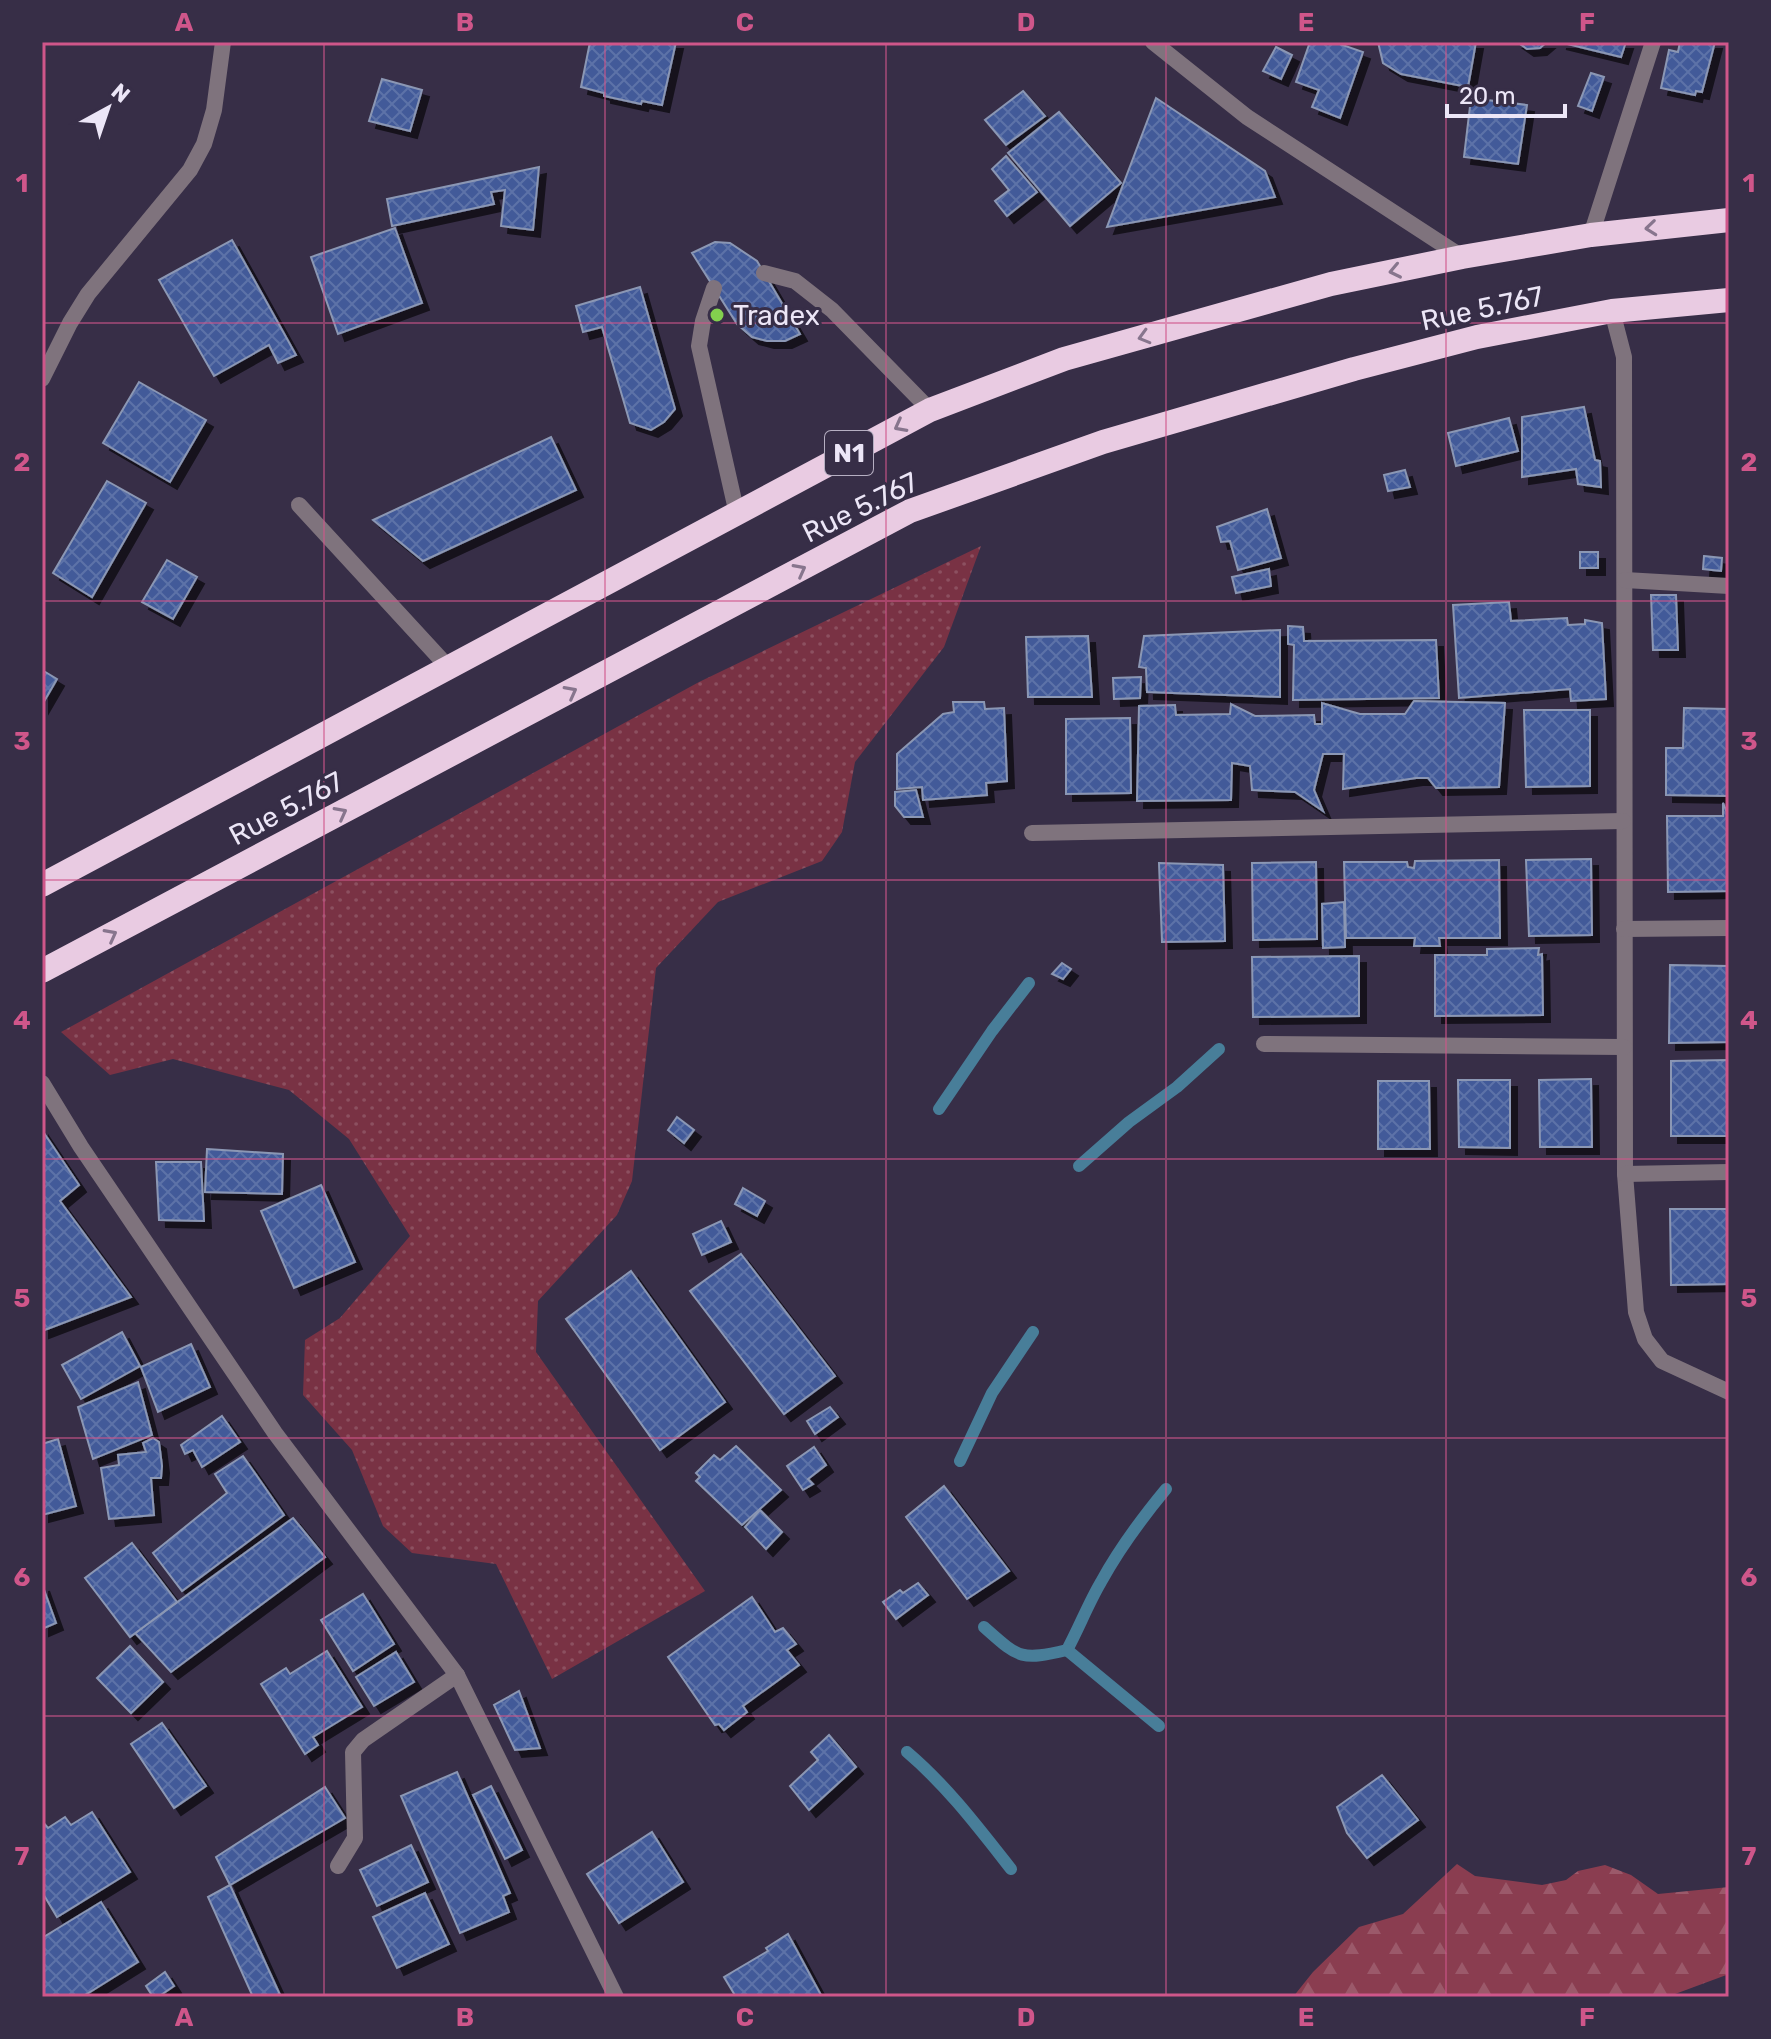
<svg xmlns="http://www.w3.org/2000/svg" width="1771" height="2039" font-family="Rubik,sans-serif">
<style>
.grass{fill:url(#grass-dots)}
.forest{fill:url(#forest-firs)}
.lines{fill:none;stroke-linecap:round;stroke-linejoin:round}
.stream{stroke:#487e99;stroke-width:12}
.building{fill:url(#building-cross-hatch);stroke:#8b97b4;stroke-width:2;filter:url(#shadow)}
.lane{stroke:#7f737d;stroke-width:16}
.street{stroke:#7f737d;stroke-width:16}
.highway{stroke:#e9cbe2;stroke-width:24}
.oneway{stroke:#87758d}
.grid{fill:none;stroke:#cf568a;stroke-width:2;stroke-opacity:0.55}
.poi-dot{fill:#83d04e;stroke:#372e47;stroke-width:3}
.labels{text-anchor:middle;stroke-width:6;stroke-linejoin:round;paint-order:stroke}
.shield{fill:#372e47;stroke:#b6afc2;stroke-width:2}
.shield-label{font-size:26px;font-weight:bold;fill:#ece6f7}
.street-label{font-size:28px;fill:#ece6f7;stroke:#372e47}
.poi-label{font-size:28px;fill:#ece6f7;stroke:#372e47;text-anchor:start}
.neatline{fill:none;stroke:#cf568a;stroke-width:3}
.grid-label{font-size:26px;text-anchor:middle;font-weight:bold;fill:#cf568a}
</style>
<defs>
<pattern id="grass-dots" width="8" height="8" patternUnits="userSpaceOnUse" patternTransform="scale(2)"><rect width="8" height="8" fill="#793244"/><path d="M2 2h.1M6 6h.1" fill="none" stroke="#8c5060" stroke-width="1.8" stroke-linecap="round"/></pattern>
<pattern id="forest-firs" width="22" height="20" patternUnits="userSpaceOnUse" patternTransform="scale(2)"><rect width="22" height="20" fill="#8a3d50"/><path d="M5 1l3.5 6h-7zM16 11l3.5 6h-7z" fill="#9b596a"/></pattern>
<pattern id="building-cross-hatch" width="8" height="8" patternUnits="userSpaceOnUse" patternTransform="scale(2)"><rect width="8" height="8" fill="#425a99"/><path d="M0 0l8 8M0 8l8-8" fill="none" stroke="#5d72a8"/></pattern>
<filter id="shadow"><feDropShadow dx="7" dy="7" stdDeviation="0" flood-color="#0009"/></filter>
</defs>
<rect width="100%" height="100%" fill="#372e47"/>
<!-- grass -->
<polygon class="grass" points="981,546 944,647 855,762 842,832 822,861 718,902 656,968 632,1181 617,1215 538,1301 536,1352 705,1591 552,1679 496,1564 412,1553 383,1526 352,1450 303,1395 305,1340 340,1318 410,1236 349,1139 289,1090 173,1059 110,1075 61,1032 699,682"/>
<!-- forest -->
<polygon class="forest" points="1457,1864 1475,1876 1542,1885 1566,1880 1578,1871 1605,1865 1631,1875 1658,1894 1729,1887 1729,1974 1667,1997 1293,1997 1313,1972 1359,1927 1403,1914"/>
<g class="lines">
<!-- stream -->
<g class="stream">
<polyline points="939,1109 992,1031 1029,983"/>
<polyline points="1079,1166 1129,1122 1177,1087 1219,1049"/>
<polyline points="960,1461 992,1393 1033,1332"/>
<path d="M984,1627C1019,1658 1020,1661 1067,1650C1079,1628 1088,1604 1101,1582C1119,1549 1142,1518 1166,1489"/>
<polyline points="1067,1650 1159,1726"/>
<path d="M907,1752C947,1786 978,1827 1011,1869"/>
</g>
</g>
<!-- building -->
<g class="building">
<polygon points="590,42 676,42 662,105 642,101 641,104 604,96 604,93 581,87"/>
<polygon points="1310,42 1334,42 1363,52 1340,118 1312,107 1319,90 1296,82"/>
<polygon points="1378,42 1476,42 1468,87 1401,74 1383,63"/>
<polygon points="1517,42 1547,42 1540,48 1527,49"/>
<polygon points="1559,42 1626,42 1621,57"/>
<polygon points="1680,42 1715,42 1702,92 1696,91 1695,95 1661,88 1669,50 1678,52"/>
<polygon points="1276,47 1292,55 1281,79 1263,71"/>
<polygon points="1591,73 1604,77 1592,111 1578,106"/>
<polygon points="382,79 422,90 410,131 369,121"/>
<polygon points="1023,91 1045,116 1006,145 985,120"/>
<polygon points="1156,98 1265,171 1275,197 1107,227"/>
<polygon points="1471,98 1527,105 1518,164 1464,157"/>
<polygon points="1059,112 1121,183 1070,226 1008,153"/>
<polygon points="1006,156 1037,192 1007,216 995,201 1009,190 992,169"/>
<polygon points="539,167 533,230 501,226 505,190 491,192 494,204 392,226 387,199"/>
<polygon points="395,228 422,303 338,334 311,257"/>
<polygon points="232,240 296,355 278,363 269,345 214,376 159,280"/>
<polygon points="715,242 730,243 757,261 800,334 785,341 767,341 752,337 737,324 692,253"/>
<polygon points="640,287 675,409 664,422 651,430 630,423 602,327 583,332 576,306"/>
<polygon points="139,382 206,420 170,482 103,443"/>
<polygon points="1584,407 1595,460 1600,461 1601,487 1578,484 1576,469 1522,477 1522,417"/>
<polygon points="1509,418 1518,451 1456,466 1448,433"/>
<polygon points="551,437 576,490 423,561 373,520"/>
<polygon points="1405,470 1410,487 1388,491 1384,475"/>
<polygon points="107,481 146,503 92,597 53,573"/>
<polygon points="1267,509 1281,558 1238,570 1230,541 1221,542 1217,527"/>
<rect x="1580" y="552" width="18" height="16"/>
<polygon points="1704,556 1722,558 1721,571 1703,569"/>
<polygon points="167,560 197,577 173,619 142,602"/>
<polygon points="1269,569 1271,586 1236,593 1232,577"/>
<polygon points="1651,595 1676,595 1678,650 1653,650"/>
<polygon points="1509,602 1511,621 1567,618 1568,625 1585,624 1585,620 1602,623 1606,699 1571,701 1570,689 1459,698 1453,605"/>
<polygon points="1288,626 1303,627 1304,641 1436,640 1439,698 1293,700 1294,645 1288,644"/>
<rect x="1727" y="628" width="2" height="75"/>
<polygon points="1280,630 1280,697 1147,692 1146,668 1139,667 1144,636"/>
<polygon points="1088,636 1092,697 1028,697 1026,637"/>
<polygon points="42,670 57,679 42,705"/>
<polygon points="1141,677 1140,698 1114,699 1113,678"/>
<polygon points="1414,701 1505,703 1499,787 1436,788 1428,778 1416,778 1343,789 1344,754 1323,754 1314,790 1323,811 1295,792 1252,790 1250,766 1232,763 1231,800 1137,801 1139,706 1175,705 1176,715 1230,714 1231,704 1255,716 1314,715 1315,724 1322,724 1322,703 1360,714 1405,714"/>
<polygon points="953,702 984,702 985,709 1004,708 1007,781 986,783 987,795 923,800 922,787 897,789 897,754 943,714 954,712"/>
<polygon points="1684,708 1729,709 1729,796 1666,795 1666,748 1683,748"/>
<polygon points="1524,710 1590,710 1590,786 1526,787"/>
<polygon points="1130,718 1131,793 1066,794 1066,719"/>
<polygon points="916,790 923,817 904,817 895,806 895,792"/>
<polygon points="1723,803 1729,817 1729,891 1668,892 1667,816 1723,816"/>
<polygon points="1591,859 1592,935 1529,936 1526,860"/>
<polygon points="1499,860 1500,938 1439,938 1440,946 1414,946 1415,938 1346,938 1344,862 1407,862 1408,867 1414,868 1415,861"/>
<polygon points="1316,862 1317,939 1253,940 1252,863"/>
<polygon points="1159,863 1223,865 1225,941 1162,942"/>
<polygon points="1344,902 1345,947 1323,948 1322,904"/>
<polygon points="1539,948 1538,955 1542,954 1543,1015 1435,1016 1435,955 1487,955 1487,949"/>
<polygon points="1359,956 1359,1016 1253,1017 1252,957"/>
<polygon points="1062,963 1071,969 1063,979 1052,974"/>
<polygon points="1670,965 1729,966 1729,1042 1669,1043"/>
<polygon points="1729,1060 1729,1136 1671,1136 1671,1061"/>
<polygon points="1591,1079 1592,1147 1540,1147 1539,1080"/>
<polygon points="1458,1080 1510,1080 1510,1148 1459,1147"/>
<polygon points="1378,1081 1429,1081 1430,1149 1378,1149"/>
<polygon points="677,1117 694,1130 684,1143 668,1130"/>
<polygon points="42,1130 79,1185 60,1201 131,1297 42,1331"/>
<polygon points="207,1149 283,1154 282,1194 205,1192"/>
<polygon points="156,1162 201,1162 204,1221 159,1220"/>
<polygon points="321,1185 355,1262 294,1288 261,1211"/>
<polygon points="743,1188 765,1201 757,1216 735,1204"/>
<polygon points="1670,1209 1729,1209 1729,1284 1671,1285"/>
<polygon points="721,1221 731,1242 702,1255 693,1234"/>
<polygon points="741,1254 835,1376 784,1414 690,1291"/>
<polygon points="631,1271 725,1402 660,1450 566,1319"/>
<polygon points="122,1332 140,1366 81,1399 62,1365"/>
<polygon points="191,1344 210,1387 158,1412 141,1367"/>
<polygon points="138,1382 152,1435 93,1459 78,1407"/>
<polygon points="830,1407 838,1417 815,1434 807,1421"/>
<polygon points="222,1416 240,1442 202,1467 193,1450 185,1454 181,1445"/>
<polygon points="153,1438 159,1442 162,1466 161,1478 151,1478 154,1515 109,1519 101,1468 119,1465 118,1455 146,1452 143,1443"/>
<polygon points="58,1439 76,1506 42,1515 42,1444"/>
<polygon points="736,1446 781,1490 742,1525 696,1481 700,1477 696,1473 714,1455 720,1460"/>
<polygon points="814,1447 826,1465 808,1479 813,1484 803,1490 787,1466"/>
<polygon points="243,1456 284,1515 182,1591 153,1553 227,1493 215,1474"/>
<polygon points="944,1486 1009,1571 967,1599 906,1517"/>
<polygon points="760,1510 782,1532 766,1549 745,1527"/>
<polygon points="293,1518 325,1557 171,1672 135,1633"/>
<polygon points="132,1543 177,1602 130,1637 85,1578"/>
<polygon points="918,1583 928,1595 896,1619 883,1602 900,1590 903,1593"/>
<polygon points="42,1584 56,1623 42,1629"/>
<polygon points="363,1594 394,1644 353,1671 321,1620"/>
<polygon points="752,1597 775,1632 783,1628 796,1644 787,1650 799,1665 743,1706 747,1712 724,1730 719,1724 715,1725 668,1657"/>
<polygon points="130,1646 163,1682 131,1713 97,1678"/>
<polygon points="327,1651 362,1707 313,1737 318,1745 305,1754 261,1684 286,1668 290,1674"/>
<polygon points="396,1652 414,1682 374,1706 356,1677"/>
<polygon points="519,1691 540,1748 515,1750 494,1705"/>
<polygon points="162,1723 206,1786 174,1808 131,1744"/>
<polygon points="829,1735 856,1767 809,1810 790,1786 818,1760 811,1752"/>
<polygon points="457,1772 510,1893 503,1896 509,1912 460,1933 401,1796"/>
<polygon points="1382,1775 1418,1820 1367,1858 1347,1833 1337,1807"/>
<polygon points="491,1786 522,1850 505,1859 473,1795"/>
<polygon points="325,1787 345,1818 230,1885 216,1857"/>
<polygon points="92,1812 130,1872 57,1917 42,1892 42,1821 48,1828 65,1817 71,1825"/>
<polygon points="652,1832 683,1882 619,1923 587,1874"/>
<polygon points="411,1845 428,1882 377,1906 360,1870"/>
<polygon points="230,1885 281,1997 253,1997 208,1897"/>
<polygon points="425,1893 449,1944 397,1968 373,1917"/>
<polygon points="101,1902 138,1962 82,1997 42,1997 42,1938"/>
<polygon points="788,1934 822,1997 736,1997 724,1977 768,1951 766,1948"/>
<polygon points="165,1972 174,1986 158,1997 153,1997 146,1986"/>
</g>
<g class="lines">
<!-- lane -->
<g class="lane">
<polyline points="764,273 795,281 832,310 930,410"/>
<polyline points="714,288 703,321 699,346 737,514"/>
</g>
<!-- street -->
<g class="street">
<polyline points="1153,42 1247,117 1462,257"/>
<polyline points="1591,235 1653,42"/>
<polyline points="1612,311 1624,357 1625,1174 1636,1312 1645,1339 1662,1361 1729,1392"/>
<polyline points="42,379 70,323 88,294 190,170 204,144 214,110 223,42"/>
<polyline points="299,505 448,667"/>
<polyline points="1625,580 1729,586"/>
<polyline points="1032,833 1623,821"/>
<polyline points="1624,929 1729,928"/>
<polyline points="1264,1044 1624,1047"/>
<polyline points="42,1083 81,1147 275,1433 457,1675 616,1997"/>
<polyline points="1625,1174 1729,1172"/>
<polyline points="338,1866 355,1838 353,1752 363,1740 457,1675"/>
</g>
<!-- highway -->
<g class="highway">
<polyline points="42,885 930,410 1064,359 1331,284 1462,257 1591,235 1729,220"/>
<polyline points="42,971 910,511 1103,442 1354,369 1477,337 1612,311 1729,300"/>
</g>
</g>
<!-- one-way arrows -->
<defs><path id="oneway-chevron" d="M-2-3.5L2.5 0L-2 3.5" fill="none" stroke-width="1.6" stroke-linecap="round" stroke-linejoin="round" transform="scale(2)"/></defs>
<g class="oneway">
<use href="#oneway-chevron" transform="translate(1651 228) rotate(174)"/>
<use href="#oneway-chevron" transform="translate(1395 271) rotate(168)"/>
<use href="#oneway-chevron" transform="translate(1144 337) rotate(164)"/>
<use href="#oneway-chevron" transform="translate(900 426) rotate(152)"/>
<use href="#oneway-chevron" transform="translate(800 570) rotate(-28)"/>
<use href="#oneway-chevron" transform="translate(571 692) rotate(-28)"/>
<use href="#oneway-chevron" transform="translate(341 813) rotate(-28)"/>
<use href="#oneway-chevron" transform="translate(111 935) rotate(-28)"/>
</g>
<!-- grid -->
<path class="grid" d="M324,42V1997M605,42V1997M886,42V1997M1166,42V1997M1446,42V1997M42,323H1729M42,601H1729M42,880H1729M42,1159H1729M42,1438H1729M42,1716H1729"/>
<!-- markers -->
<circle class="poi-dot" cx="717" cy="315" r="8"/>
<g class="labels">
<!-- shield labels -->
<rect class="shield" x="825" y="431" width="48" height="44" rx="6"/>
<g class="shield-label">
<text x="849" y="462">N1</text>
</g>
<!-- street labels -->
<g class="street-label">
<text transform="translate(1482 308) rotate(-12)" y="10">Rue 5.767</text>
<text transform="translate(860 507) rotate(-26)" y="10">Rue 5.767</text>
<text transform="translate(286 808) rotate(-28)" y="10">Rue 5.767</text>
</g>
<!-- poi labels -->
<g class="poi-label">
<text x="733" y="325">Tradex</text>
</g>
</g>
<!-- border -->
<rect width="1771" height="2039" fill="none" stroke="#372e47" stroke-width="88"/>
<!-- north arrow -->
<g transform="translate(108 108) rotate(40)" stroke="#372e47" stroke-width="6" paint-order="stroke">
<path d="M0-6L14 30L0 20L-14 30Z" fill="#ece6f7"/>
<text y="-12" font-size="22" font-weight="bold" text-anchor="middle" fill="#ece6f7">N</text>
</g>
<!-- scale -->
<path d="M1447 104v12h118v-12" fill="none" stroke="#ece6f7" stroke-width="4"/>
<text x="1459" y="104" font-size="24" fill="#ece6f7" stroke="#372e47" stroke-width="6" paint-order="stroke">20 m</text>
<rect x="44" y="44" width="1683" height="1951" class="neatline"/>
<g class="grid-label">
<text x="184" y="31">A</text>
<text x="465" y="31">B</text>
<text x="745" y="31">C</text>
<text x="1026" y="31">D</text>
<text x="1306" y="31">E</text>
<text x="1587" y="31">F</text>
<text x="22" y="192">1</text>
<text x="1749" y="192">1</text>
<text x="22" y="471">2</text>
<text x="1749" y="471">2</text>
<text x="22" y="750">3</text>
<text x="1749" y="750">3</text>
<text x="22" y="1029">4</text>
<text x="1749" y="1029">4</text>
<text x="22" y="1307">5</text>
<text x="1749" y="1307">5</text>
<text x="22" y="1586">6</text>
<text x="1749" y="1586">6</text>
<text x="22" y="1865">7</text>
<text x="1749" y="1865">7</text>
<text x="184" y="2026">A</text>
<text x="465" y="2026">B</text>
<text x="745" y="2026">C</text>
<text x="1026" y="2026">D</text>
<text x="1306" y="2026">E</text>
<text x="1587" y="2026">F</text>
</g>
</svg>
